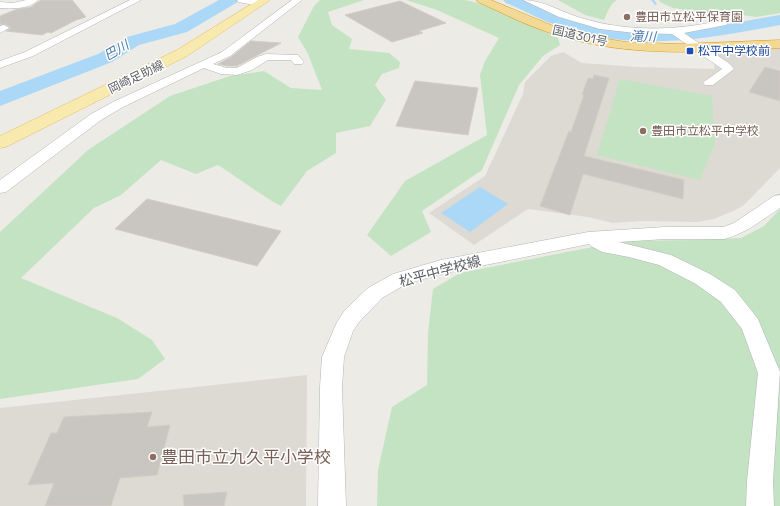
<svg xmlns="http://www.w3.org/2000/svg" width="780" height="506" font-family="'Space Grotesk','Noto Sans JP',sans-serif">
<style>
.education{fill:#dddad3}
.green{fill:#c4e3c3}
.water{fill:#abd8f7}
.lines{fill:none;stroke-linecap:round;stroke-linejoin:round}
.stream{fill:#abd8f7;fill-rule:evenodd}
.river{fill:#abd8f7;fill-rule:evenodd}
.building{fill:#c9c6c2;stroke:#d2cdc3}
.street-casing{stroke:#b2b5b8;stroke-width:1}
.secondary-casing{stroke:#b1b4b8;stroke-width:1}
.primary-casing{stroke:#e4be67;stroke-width:1}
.highway-casing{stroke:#dd9a15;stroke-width:1}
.street{fill:#fff;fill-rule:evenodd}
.secondary{fill:#fff;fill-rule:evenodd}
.primary{fill:#f8eaaf;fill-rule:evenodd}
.highway{fill:#f3d996;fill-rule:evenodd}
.education-dot{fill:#8d6e63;stroke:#fff;stroke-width:1.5}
.transit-dot{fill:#1a4fb4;stroke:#fff;stroke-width:1.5}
.labels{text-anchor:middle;stroke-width:3;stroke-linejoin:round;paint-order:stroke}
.far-education-label{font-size:12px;fill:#785e54;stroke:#fff;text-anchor:start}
.far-street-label{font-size:12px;fill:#5c6064;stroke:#fff}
.far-transit-label{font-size:12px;fill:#164399;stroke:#fff;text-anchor:start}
.far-water-label{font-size:13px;font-style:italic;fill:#4a79a7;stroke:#fff}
.street-label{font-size:14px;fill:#5c6064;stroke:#fff}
.near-education-label{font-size:17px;fill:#785e54;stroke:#fff;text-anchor:start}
</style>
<rect width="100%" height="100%" fill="#edebe5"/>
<!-- education -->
<g class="education">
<polygon points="780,46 780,168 743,206 733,211 714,219 697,222 643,221 613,223 588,217 528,209 474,245 429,213 485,176 523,94 525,82 551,56 563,52 582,63 638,67 714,69 715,61 696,54"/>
<polygon points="307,375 306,506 0,506 0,408"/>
</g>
<!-- green -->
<g class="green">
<path d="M320,0H364L328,12L332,25L352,39L349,49L389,53L400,62L399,68L382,74L375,85L386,100L370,126L336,133V153L307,171L281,206C258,194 239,178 218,165L196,174L161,160L121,195L94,208L21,278L117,318L152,340L165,359L138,379L0,399V232L88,150L170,96L230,76L264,71L291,88L322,90L308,54L298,37L314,6Z"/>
<path d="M406,0C424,0 445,0 464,0C496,5 528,25 558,38L560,45L543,56L519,85L482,170L422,211L431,232L391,256L367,235L405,181L487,135L480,75L485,61L499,38L437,10Z"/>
<path d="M558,0H617C610,4 607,13 604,20L585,15Z"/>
<polygon points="659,0 780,0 780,13 756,17 722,12 706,13 673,8 660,2"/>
<polygon points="620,79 712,96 715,143 700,180 597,155"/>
<polygon points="780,209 780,506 377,506 378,470 392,407 427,385 428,333 433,289 460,273 623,241 693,240 741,238 764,226"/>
</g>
<!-- water -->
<polygon class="water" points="480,187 508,204 470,232 441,213"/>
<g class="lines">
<!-- stream -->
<polygon class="stream" points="651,0 654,0 657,4 655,5"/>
<!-- river -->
<g class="river">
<polygon points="219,0 239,0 236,3 187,32 139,45 112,62 0,106 0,91 98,54 127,37 175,24"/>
<path d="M503,0H525L576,21L603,28L629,31L654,32L705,28L780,15V25C708,39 636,52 564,28C544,22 525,11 506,3Z"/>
</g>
</g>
<!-- building -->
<g class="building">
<polygon points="41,0 72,0 86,17 76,20 51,33 48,32 42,35 6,31 10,29 10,27 5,24 0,24 0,16 15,10 31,7"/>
<polygon points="400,1 446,23 419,31 423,33 392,42 345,15"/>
<polygon points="251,41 281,43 237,66 227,66 218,64 231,57"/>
<polygon points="765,67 780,71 780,101 749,92"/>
<polygon points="594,75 609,78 584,156 684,180 683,199 583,174 570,215 540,206 569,131 571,132 584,95 582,95 588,78 593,79"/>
<polygon points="415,81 478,88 468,135 396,126"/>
<polygon points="147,199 281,231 257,266 115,229"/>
<polygon points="152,412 147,427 170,425 157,475 120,478 111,506 45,506 54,483 28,485 51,433 57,433 64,417"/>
<polygon points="227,492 224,506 184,506 183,495"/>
</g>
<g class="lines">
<!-- street casing -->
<g class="street-casing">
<g id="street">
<path d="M26,0H38C30,9 12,9 0,8V2L13,3Z"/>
<polygon points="130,0 141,0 33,56 0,68 0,61 25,52"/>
<polygon points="292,0 302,0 230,56 213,64 227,68 237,68 257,57 266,54 298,55 304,62 302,64 294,64 291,60 268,60 252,70 237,75 221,74 204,68 123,107 101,120 6,192 0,193 0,180 91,114 115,101 222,52"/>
<path d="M523,0C543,0 561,12 581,18C627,32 676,31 723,20L726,21L728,23L726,25L684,33L730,64L734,69L713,85H705L703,83L705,81L722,69L672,34L635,33L600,29L559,17Z"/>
<polygon points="4,25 9,28 0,33 0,26"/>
<path d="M780,195V208C762,220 746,233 725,239H665L619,242L671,255L710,274L735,290L758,319L780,372L773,481L774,506H746L747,481L758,373L742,329L721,302L696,284L659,265L629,257L602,252L591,246L589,244L441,274L406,284L382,298L359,322L353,331L344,357L342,387L346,506H318L320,387L322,357L337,322L345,310L368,288L393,274L441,260L588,232L665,227H723L734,223L774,196Z"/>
</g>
</g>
<!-- secondary casing -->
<g class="secondary-casing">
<polygon id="secondary" points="237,0 261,0 265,3 260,6 238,2"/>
</g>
<!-- primary casing -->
<g class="primary-casing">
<polygon id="primary" points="258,0 270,0 187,56 6,147 0,148 0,136 177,50"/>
</g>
<!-- highway casing -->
<g class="highway-casing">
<path id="highway" d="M477,0H491L556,27L601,38L626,42L678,44L780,40V48C707,52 631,58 560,36C531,28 505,14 478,2Z"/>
</g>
<!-- street -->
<use href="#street" class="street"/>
<!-- secondary -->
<use href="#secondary" class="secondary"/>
<!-- primary -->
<use href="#primary" class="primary"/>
<!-- highway -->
<use href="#highway" class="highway"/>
</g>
<!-- markers -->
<g class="education-dot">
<circle cx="627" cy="17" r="4"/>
<circle cx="643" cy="131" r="4"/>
<circle cx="153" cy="457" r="4"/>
</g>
<rect class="transit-dot" x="686" y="47" width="8" height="8" rx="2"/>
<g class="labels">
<!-- far-education labels -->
<g class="far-education-label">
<text x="635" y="21">豊田市立松平保育園</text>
<text x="651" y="135">豊田市立松平中学校</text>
</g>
<!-- far-street labels -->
<g class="far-street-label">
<text transform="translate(580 36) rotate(13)" y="4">国道301号</text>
<text transform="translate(136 77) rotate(-26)" y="4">岡崎足助線</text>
</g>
<!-- far-transit labels -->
<g class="far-transit-label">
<text x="698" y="55">松平中学校前</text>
</g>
<!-- far-water labels -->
<g class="far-water-label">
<text transform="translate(643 36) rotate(2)" y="5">滝川</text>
<text transform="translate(116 50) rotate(-30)" y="5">巴川</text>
</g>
<!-- street labels -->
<g class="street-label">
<text transform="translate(440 271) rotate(-15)" y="5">松平中学校線</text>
</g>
<!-- near-education labels -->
<g class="near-education-label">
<text x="161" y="463">豊田市立九久平小学校</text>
</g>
</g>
</svg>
